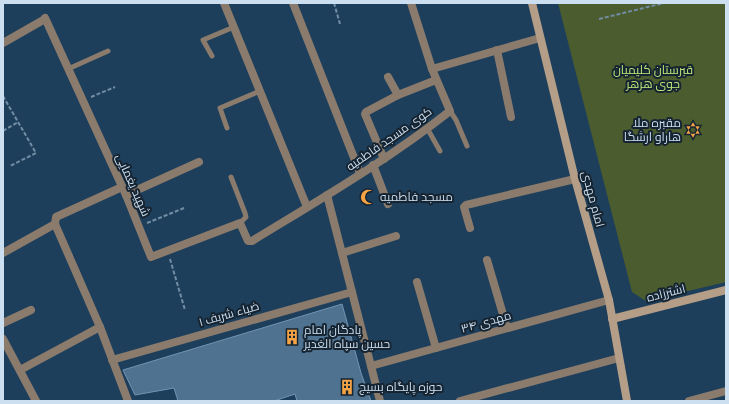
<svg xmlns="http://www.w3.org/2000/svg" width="729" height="404" font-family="Roboto,Cairo,sans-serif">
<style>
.green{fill:#4b5c2f}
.building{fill:#4f7290;stroke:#7295b5}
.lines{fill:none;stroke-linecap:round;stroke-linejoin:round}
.path{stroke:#728da3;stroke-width:2;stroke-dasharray:4 2;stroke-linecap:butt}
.lane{stroke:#8a7b6d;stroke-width:5}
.street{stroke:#8a7b6d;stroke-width:8}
.secondary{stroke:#b59e87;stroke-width:8}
.labels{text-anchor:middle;stroke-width:4;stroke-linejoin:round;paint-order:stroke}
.park-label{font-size:12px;fill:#bee87a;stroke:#162431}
.poi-label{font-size:12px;fill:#ccdff0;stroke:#162431;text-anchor:start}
.street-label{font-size:12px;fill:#ccdff0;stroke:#162431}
</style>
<rect width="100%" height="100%" fill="#1e3f5b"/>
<!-- green -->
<polygon class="green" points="558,3 726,3 726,282 646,301 632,292"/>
<!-- building -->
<polygon class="building" points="342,304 361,373 371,401 297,401 295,394 274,401 178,401 174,388 135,395 123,370"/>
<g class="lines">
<!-- path -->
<g class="path">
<polyline points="334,3 340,24"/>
<polyline points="599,19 664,3"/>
<polyline points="3,96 36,153 10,166"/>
<polyline points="91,97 115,87"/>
<polyline points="3,131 18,122"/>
<polyline points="147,223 184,208"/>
<polyline points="170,259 185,310"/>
</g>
<!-- lane -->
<g class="lane">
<polyline points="212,56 203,40 234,27"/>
<polyline points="68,69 108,51"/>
<polyline points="450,111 456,120 467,146"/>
<polyline points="227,128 220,108 260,91"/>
<polyline points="427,128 440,151"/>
<polyline points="231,177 245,213 246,217 240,223"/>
</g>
<!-- street -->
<g class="street">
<polyline points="224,3 307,207"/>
<polyline points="293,3 360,173"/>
<polyline points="411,3 432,69"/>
<path d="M45,18L126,195L151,257L240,223L248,241H252C319,200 388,160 450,111L432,69L540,38"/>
<polyline points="3,43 45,19"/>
<polyline points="497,50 511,117"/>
<polyline points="388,77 398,95"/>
<polyline points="384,159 365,114 366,112 398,95 436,80"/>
<polyline points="373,165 388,204"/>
<polyline points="122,187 56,217 55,224 100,327 128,401"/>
<polyline points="126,195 199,162"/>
<polyline points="327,195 380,401"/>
<polyline points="470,228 464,207 466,205 575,179"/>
<polyline points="3,253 55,224"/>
<polyline points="342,253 396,236"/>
<polyline points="487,260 507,328"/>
<polyline points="417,282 436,348"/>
<polyline points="3,323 31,310"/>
<polyline points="3,339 36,401"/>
<polyline points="112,360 352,292"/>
<polyline points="371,366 609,300"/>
<polyline points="20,370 100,327"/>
<polyline points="460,401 619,358"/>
<polyline points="689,401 726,391"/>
</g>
<!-- secondary -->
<g class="secondary">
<polyline points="532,3 575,179 609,300 627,401"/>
<polyline points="612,319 726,290"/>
</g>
</g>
<!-- icons -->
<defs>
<g id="synagogue-bare" transform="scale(1.2)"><path d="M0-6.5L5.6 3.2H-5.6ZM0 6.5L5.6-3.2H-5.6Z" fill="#f5a345" stroke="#162431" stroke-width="2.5" paint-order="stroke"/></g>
<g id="mosque-bare" transform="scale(1.2)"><path d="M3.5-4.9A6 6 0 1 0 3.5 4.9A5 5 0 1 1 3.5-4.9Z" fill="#f5a345" stroke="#162431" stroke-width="2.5" paint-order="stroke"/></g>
<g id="building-bare" transform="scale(1.2)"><path d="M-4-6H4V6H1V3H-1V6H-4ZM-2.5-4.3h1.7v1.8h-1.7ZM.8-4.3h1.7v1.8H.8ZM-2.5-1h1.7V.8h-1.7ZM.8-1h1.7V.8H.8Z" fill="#f5a345" stroke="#162431" stroke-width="2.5" paint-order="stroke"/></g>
</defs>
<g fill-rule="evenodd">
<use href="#synagogue-bare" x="693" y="130"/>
<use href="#mosque-bare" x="368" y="197"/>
<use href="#building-bare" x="292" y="337"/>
<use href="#building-bare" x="347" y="387"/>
</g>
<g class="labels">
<!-- park labels -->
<g class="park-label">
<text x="653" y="74">قبرستان کلیمیان<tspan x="653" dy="14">جوی هرهر</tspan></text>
</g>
<!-- poi labels -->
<g class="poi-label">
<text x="681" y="127" text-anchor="end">مقبره ملا<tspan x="681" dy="14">هاراو ارشگا</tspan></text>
<text x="380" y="201">مسجد فاطمیه</text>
<text x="304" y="334">پادگان امام<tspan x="304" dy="14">حسین سپاه الغدیر</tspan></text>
<text x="359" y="391">حوزه پایگاه بسیج</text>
</g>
<!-- street labels -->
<g class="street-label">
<text transform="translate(389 139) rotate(-35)" y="4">کوی مسجد فاطمیه</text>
<text transform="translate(133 185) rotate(66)" y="4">شهید یغمایی</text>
<text transform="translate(593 199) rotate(75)" y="4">امام مهدی</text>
<text transform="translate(666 293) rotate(-14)" y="4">اشترزاده</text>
<text transform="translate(229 314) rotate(-16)" y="4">ضیاء شریف ۱</text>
<text transform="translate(486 322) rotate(-16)" y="4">مهدی ۳۴</text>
</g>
</g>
<!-- border -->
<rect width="729" height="404" fill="none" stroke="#ccdff0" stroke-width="8"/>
</svg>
